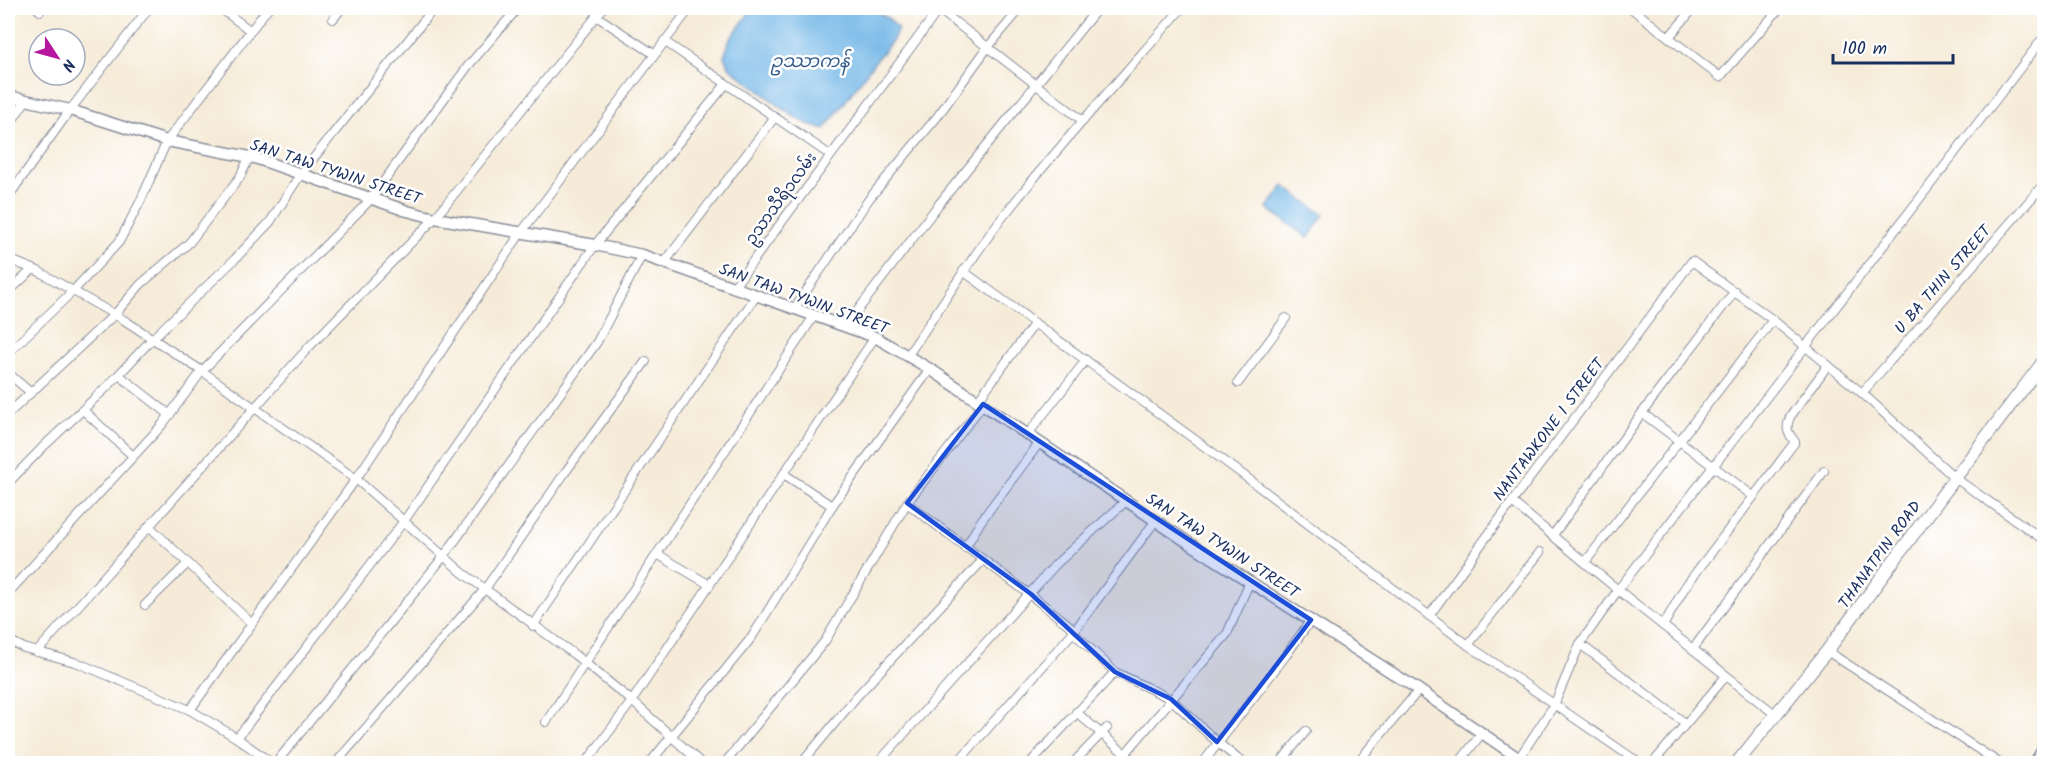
<svg xmlns="http://www.w3.org/2000/svg" width="2052" height="771" font-family="Kalam,'Noto Sans Myanmar',sans-serif">
<style>
.water{fill:#6fb5e6;stroke:#4572a2;stroke-width:1.5}
.lines{fill:none;stroke-linecap:round;stroke-linejoin:round}
.minor-casing{stroke:#888d9b;stroke-width:10}
.tertiary-casing{stroke:#888d9b;stroke-width:13}
.secondary-casing{stroke:#888d9b;stroke-width:14}
.minor{stroke:#fff;stroke-width:8}
.tertiary{stroke:#fff;stroke-width:10}
.secondary{stroke:#fff;stroke-width:12}
.marked{fill:#1d4ed8;fill-opacity:0.2;stroke:#1d4ed8;stroke-width:4.5;stroke-linejoin:round}
.labels{text-anchor:middle;stroke-width:5;stroke-linejoin:round;paint-order:stroke}
.street-label{font-size:16px;fill:#1b2f5e;stroke:#fff}
.water-label{font-size:18px;font-style:italic;fill:#385e8e;stroke:#fff}
</style>
<rect width="100%" height="100%" fill="#fff"/>
<filter id="ink" filterUnits="userSpaceOnUse"><feTurbulence type="fractalNoise" baseFrequency=".0167" numOctaves="2"/><feDisplacementMap in="SourceGraphic" scale="12" xChannelSelector="R" yChannelSelector="G"/><feConvolveMatrix kernelMatrix="1 2 1 2 8 2 1 2 1" color-interpolation-filters="sRGB"/></filter>
<filter id="wash" filterUnits="userSpaceOnUse"><feTurbulence type="fractalNoise" baseFrequency=".008" numOctaves="4" result="noise"/><feDisplacementMap in="SourceGraphic" scale="24" xChannelSelector="R" yChannelSelector="G"/><feGaussianBlur stdDeviation="1.35" result="paint"/><feColorMatrix in="noise" values="0 0 0 0 0 0 0 0 0 0 0 0 0 0 0 0 0 1.4 0 .05"/><feComposite in="paint" operator="in"/></filter>
<g filter="url(#wash)">
<rect width="100%" height="100%" fill="#f6ebd8"/>
<!-- water -->
<g class="water">
<polygon points="753,8 871,8 889,19 898,29 893,40 876,60 825,129 811,126 790,114 730,68 724,57 730,39"/>
<polygon points="1284,186 1324,215 1308,238 1267,208"/>
</g>
</g>
<g filter="url(#ink)">
<g class="lines">
<!-- minor casing -->
<g class="minor-casing">
<g id="minor">
<polyline points="37,8 40,11"/>
<polyline points="220,8 251,31"/>
<polyline points="937,8 1083,121"/>
<polyline points="1631,8 1720,77 1780,8"/>
<polyline points="596,16 654,54"/>
<polyline points="333,19 342,8"/>
<polyline points="1669,37 1694,8"/>
<polyline points="664,41 830,155"/>
<polyline points="8,127 26,100"/>
<polyline points="8,197 70,110 149,8"/>
<polyline points="8,259 38,271 124,320 202,371 356,479 463,573 575,655 632,701 702,764"/>
<polyline points="665,262 774,118"/>
<polyline points="963,271 1234,468 1468,645 1641,764"/>
<polyline points="733,288 940,8"/>
<polyline points="8,292 33,269"/>
<polyline points="794,309 869,199 937,117 988,47 1021,8"/>
<polyline points="845,327 939,204 1098,8"/>
<polyline points="8,353 73,291 119,242 140,202 167,141 268,8"/>
<path d="M908,355C938,311 966,266 998,223C1056,149 1120,79 1182,8"/>
<polyline points="8,373 30,392"/>
<polyline points="119,375 170,415"/>
<polyline points="1238,383 1286,318"/>
<polyline points="1862,393 2044,184"/>
<polyline points="978,400 1035,323"/>
<polyline points="83,410 133,456"/>
<polyline points="1642,413 1753,496"/>
<polyline points="8,414 115,314 141,284 189,243 240,177 249,158"/>
<polyline points="1028,434 1086,360"/>
<polyline points="784,474 832,506"/>
<polyline points="8,483 44,446 110,384 153,338 235,259 270,222 300,175 434,8"/>
<polyline points="1512,502 1618,590 1776,715"/>
<path d="M907,503C963,546 1021,586 1075,630"/>
<polyline points="149,526 251,623"/>
<polyline points="1553,535 1642,413 1735,291"/>
<polyline points="965,548 981,521 1040,442"/>
<polyline points="657,554 710,585"/>
<polyline points="1586,561 1773,320"/>
<polyline points="8,593 162,425 202,371 370,200 468,66 518,8"/>
<polyline points="145,605 188,563"/>
<polyline points="1429,616 1512,502 1692,261 1773,320 1862,393 1955,478 2044,540"/>
<polyline points="533,626 756,296"/>
<path d="M1663,626L1685,587L1795,442C1788,433 1785,429 1790,417L1828,365"/>
<polyline points="1073,632 1115,672 1171,699 1217,742 1244,764"/>
<polyline points="8,640 24,648 78,663 190,710 237,738 273,764"/>
<polyline points="1580,644 1685,723"/>
<polyline points="1468,645 1540,552"/>
<polyline points="1693,649 1824,471"/>
<polyline points="1827,651 2001,764"/>
<polyline points="37,652 309,347 435,218 603,8"/>
<polyline points="190,710 356,479 520,234 690,8"/>
<polyline points="1076,712 1137,764"/>
<polyline points="546,722 814,316"/>
<polyline points="237,738 404,521 595,245 726,84"/>
<polyline points="1126,753 1227,634 1250,581"/>
<polyline points="1519,758 1554,705 1580,644 1618,590 2044,37"/>
<polyline points="275,764 444,556 597,342 642,255"/>
<polyline points="335,764 485,589 564,474 646,361"/>
<polyline points="585,764 632,701 875,337"/>
<polyline points="649,764 752,637 832,506 930,369"/>
<polyline points="724,764 825,641 907,503 983,404"/>
<polyline points="801,764 857,696 982,561"/>
<polyline points="877,764 1056,564 1126,501"/>
<polyline points="956,764 1075,630 1156,520"/>
<polyline points="1029,764 1115,672"/>
<polyline points="1072,764 1107,728"/>
<polyline points="1202,764 1287,654 1311,620"/>
<polyline points="1279,764 1306,731"/>
<polyline points="1356,764 1419,690"/>
<polyline points="1458,764 1482,733"/>
<polyline points="1652,764 1726,676"/>
</g>
</g>
<!-- tertiary casing -->
<g class="tertiary-casing">
<g id="tertiary">
<polyline points="8,96 70,110 167,141 255,158 407,211 435,218 595,245 642,255 875,337 930,369 1186,541 1419,690 1527,764"/>
<polyline points="2034,764 2044,748"/>
</g>
</g>
<!-- secondary casing -->
<g class="secondary-casing">
<polyline id="secondary" points="1736,764 1827,651 1955,478 2044,361"/>
</g>
<!-- minor -->
<use href="#minor" class="minor"/>
<!-- tertiary -->
<use href="#tertiary" class="tertiary"/>
<!-- secondary -->
<use href="#secondary" class="secondary"/>
</g>
</g>
<!-- marked area -->
<path class="marked" d="M983,404L1311,620L1217,742L1171,699L1115,672L1031,594L907,503Z"/>
<g class="labels">
<!-- street labels -->
<g class="street-label">
<text transform="translate(336 171) rotate(18)" y="6">SAN TAW TYWIN STREET</text>
<text transform="translate(780 198) rotate(-54)" y="6">ဥသာသီရိ၁လမ်း</text>
<text transform="translate(1942 279) rotate(-49)" y="6">U BA THIN STREET</text>
<text transform="translate(804 298) rotate(20)" y="6">SAN TAW TYWIN STREET</text>
<text transform="translate(1548 429) rotate(-53)" y="6">NANTAWKONE 1 STREET</text>
<text transform="translate(1223 545) rotate(33)" y="6">SAN TAW TYWIN STREET</text>
<text transform="translate(1879 554) rotate(-54)" y="6">THANATPIN ROAD</text>
</g>
<!-- water labels -->
<g class="water-label">
<text x="810" y="67">ဥဿာကန်</text>
</g>
</g>
<!-- margin -->
<rect width="2052" height="771" fill="none" stroke="#fff" stroke-width="30"/>
<!-- north arrow -->
<g transform="translate(57 57) rotate(126)"><circle r="28" fill="#ffffff" stroke="#a4acbf" stroke-width="1.5"/>
<path d="M0-4.5L10 22L0 15L-10 22Z" fill="#b5179e"/>
<text y="-9" font-size="16" font-weight="bold" text-anchor="middle" fill="#1b2f5e">N</text>
</g>
<!-- scale -->
<path d="M1833 54v9h120v-9" fill="none" stroke="#1b2f5e" stroke-width="3"/>
<text x="1842" y="54" font-size="18" fill="#1b2f5e" stroke="#ffffff" stroke-width="4.5" paint-order="stroke">100 m</text>
</svg>
